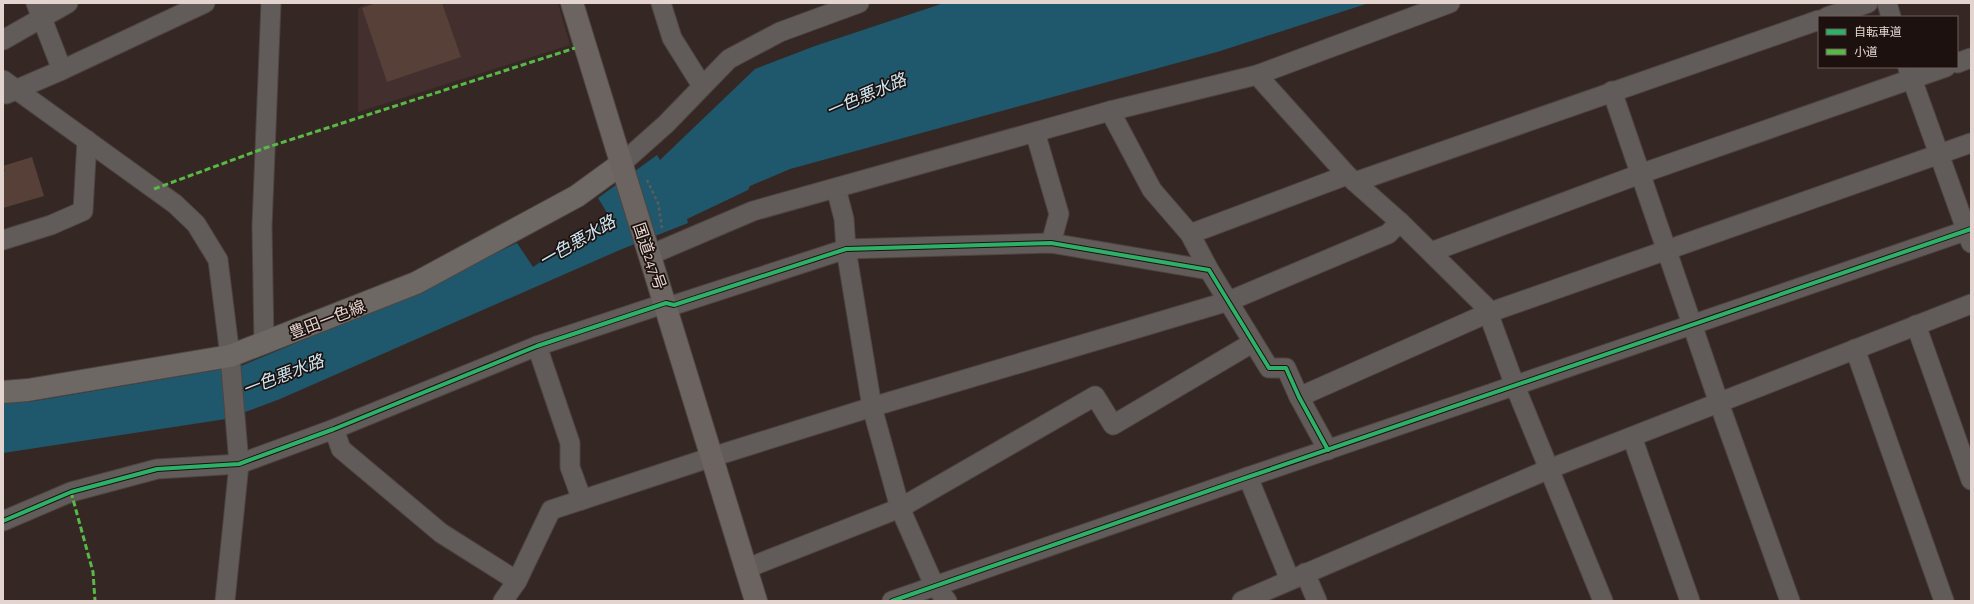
<svg xmlns="http://www.w3.org/2000/svg" width="1974" height="604" font-family="'Alegreya Sans','Noto Sans JP',sans-serif">
<style>
.commercial{fill:#422f2e}
.water{fill:#1f586d}
.building{fill:#564037}
.lines{fill:none;stroke-linecap:round;stroke-linejoin:round}
.minor-casing{stroke:#4f4441;stroke-width:21}
.major-casing{stroke:#4f4441;stroke-width:24}
.highway-casing{stroke:#4f4441;stroke-width:24}
.path{stroke:#605a58;stroke-width:2.5;stroke-dasharray:3 3;stroke-linecap:butt}
.minor{stroke:#615c5a;stroke-width:19}
.major{stroke:#6d6864;stroke-width:22}
.highway{stroke:#6b6460;stroke-width:22}
.quiet{stroke:#58b947;stroke-width:3;stroke-dasharray:6 3;stroke-linecap:butt}
.cycleway-casing{stroke:#1c110e;stroke-width:6}
.cycleway{stroke:#2db169;stroke-width:4}
.labels{text-anchor:middle;stroke-width:3.5;stroke-linejoin:round;paint-order:stroke}
.street-label{font-size:16px;fill:#e4d4cf;stroke:#1c110e}
.water-label{font-size:17px;font-style:italic;fill:#cde6f1;stroke:#1c110e}
</style>
<rect width="100%" height="100%" fill="#352824"/>
<!-- commercial -->
<polygon class="commercial" points="368,3 558,3 570,45 358,112 358,8"/>
<!-- water -->
<polygon class="water" points="944,3 1369,3 1217,52 790,169 750,186 748,190 687,219 688,223 622,249 280,399 226,419 3,453 3,403 35,401 241,366 347,322 517,243 533,267 609,216 598,198 657,155 660,160 755,69 815,46"/>
<!-- building -->
<g class="building">
<polygon points="376,3 442,3 461,57 387,82 362,8"/>
<polygon points="32,157 44,196 3,208 3,172 5,171 3,166"/>
</g>
<g class="lines">
<!-- minor casing -->
<g class="minor-casing">
<g id="minor">
<polyline points="36,3 62,70"/>
<polyline points="661,3 672,38 702,86"/>
<polyline points="1887,3 1891,17"/>
<polyline points="1827,17 1868,3"/>
<polyline points="3,40 68,3"/>
<polyline points="1957,63 1971,58"/>
<polyline points="1908,68 1971,243"/>
<polyline points="1257,75 1347,175 1400,222 1486,307 1515,386 1603,601"/>
<polyline points="3,80 175,204 196,224 218,260 230,356 239,464 225,601"/>
<polyline points="1612,91 1719,403 1790,601"/>
<polyline points="6,94 62,70 205,3"/>
<polyline points="1110,111 1152,190 1190,234 1209,270"/>
<polyline points="1035,132 1059,214 1051,243"/>
<polyline points="621,164 666,124 729,59 780,32 859,3"/>
<polyline points="1355,182 1819,20"/>
<polyline points="836,188 844,219 846,249 872,407 900,508 934,585 947,601"/>
<polyline points="1190,234 1347,175"/>
<polyline points="3,240 51,225 83,211 87,140"/>
<polyline points="1431,252 1640,174 1946,67"/>
<polyline points="650,255 753,211 1110,111 1257,75 1450,3"/>
<polyline points="1916,325 1971,480"/>
<polyline points="264,343 262,226 271,3"/>
<polyline points="537,346 570,443 570,467 582,500"/>
<polyline points="1855,349 1944,601"/>
<polyline points="1299,397 1488,313 1971,143"/>
<polyline points="334,429 341,449 441,533 517,581"/>
<polyline points="1632,437 1690,601"/>
<polyline points="1248,477 1290,580"/>
<polyline points="3,521 71,492 157,469 239,464 334,429 537,346 666,303 674,305 846,249 1051,243 1209,270 1269,368 1286,368 1299,397 1328,450"/>
<polyline points="745,569 900,508 1095,396 1113,425 1252,343"/>
<polyline points="1305,573 1317,601"/>
<polyline points="503,601 517,581 551,510 712,457 872,407 1229,301 1388,234 1400,222"/>
<polyline points="892,601 1248,477 1971,229"/>
<polyline points="1242,601 1549,469 1971,304"/>
</g>
</g>
<!-- major casing -->
<g class="major-casing">
<polyline id="major" points="3,392 28,390 230,356 416,283 577,196 621,164"/>
</g>
<!-- highway casing -->
<g class="highway-casing">
<polyline id="highway" points="572,3 756,601"/>
</g>
<!-- path -->
<polyline class="path" points="647,180 658,203 662,228"/>
<!-- minor -->
<use href="#minor" class="minor"/>
<!-- major -->
<use href="#major" class="major"/>
<!-- highway -->
<use href="#highway" class="highway"/>
<!-- quiet -->
<g class="quiet">
<polyline points="154,189 265,148 575,48"/>
<polyline points="71,492 93,572 95,601"/>
</g>
<!-- cycleway casing -->
<g class="cycleway-casing">
<g id="cycleway">
<polyline points="3,521 71,492 157,469 239,464 334,429 537,346 666,303 674,305 846,249 1051,243 1209,270 1269,368 1286,368 1299,397 1328,450"/>
<polyline points="892,601 1248,477 1971,229"/>
</g>
</g>
<!-- cycleway -->
<use href="#cycleway" class="cycleway"/>
</g>
<g class="labels">
<!-- street labels -->
<g class="street-label">
<text transform="translate(650 256) rotate(71)" y="6">国道247号</text>
<text transform="translate(327 319) rotate(-21)" y="6">豊田一色線</text>
</g>
<!-- water labels -->
<g class="water-label">
<text transform="translate(866 95) rotate(-23)" y="6">一色悪水路</text>
<text transform="translate(577 241) rotate(-30)" y="6">一色悪水路</text>
<text transform="translate(283 375) rotate(-21)" y="6">一色悪水路</text>
</g>
</g>
<!-- border -->
<rect width="1974" height="604" fill="none" stroke="#e4d4cf" stroke-width="8"/>
<!-- legend -->
<rect x="1818" y="16" width="140" height="52" fill="#1c110e" stroke="#6c5f5b"/>
<rect x="1826" y="29" width="20" height="6" fill="#2db169" stroke="#6c5f5b"/>
<text x="1854" y="36" font-size="12" fill="#e4d4cf">自転車道</text>
<rect x="1826" y="49" width="20" height="6" fill="#58b947" stroke="#6c5f5b"/>
<text x="1854" y="56" font-size="12" fill="#e4d4cf">小道</text>
</svg>
